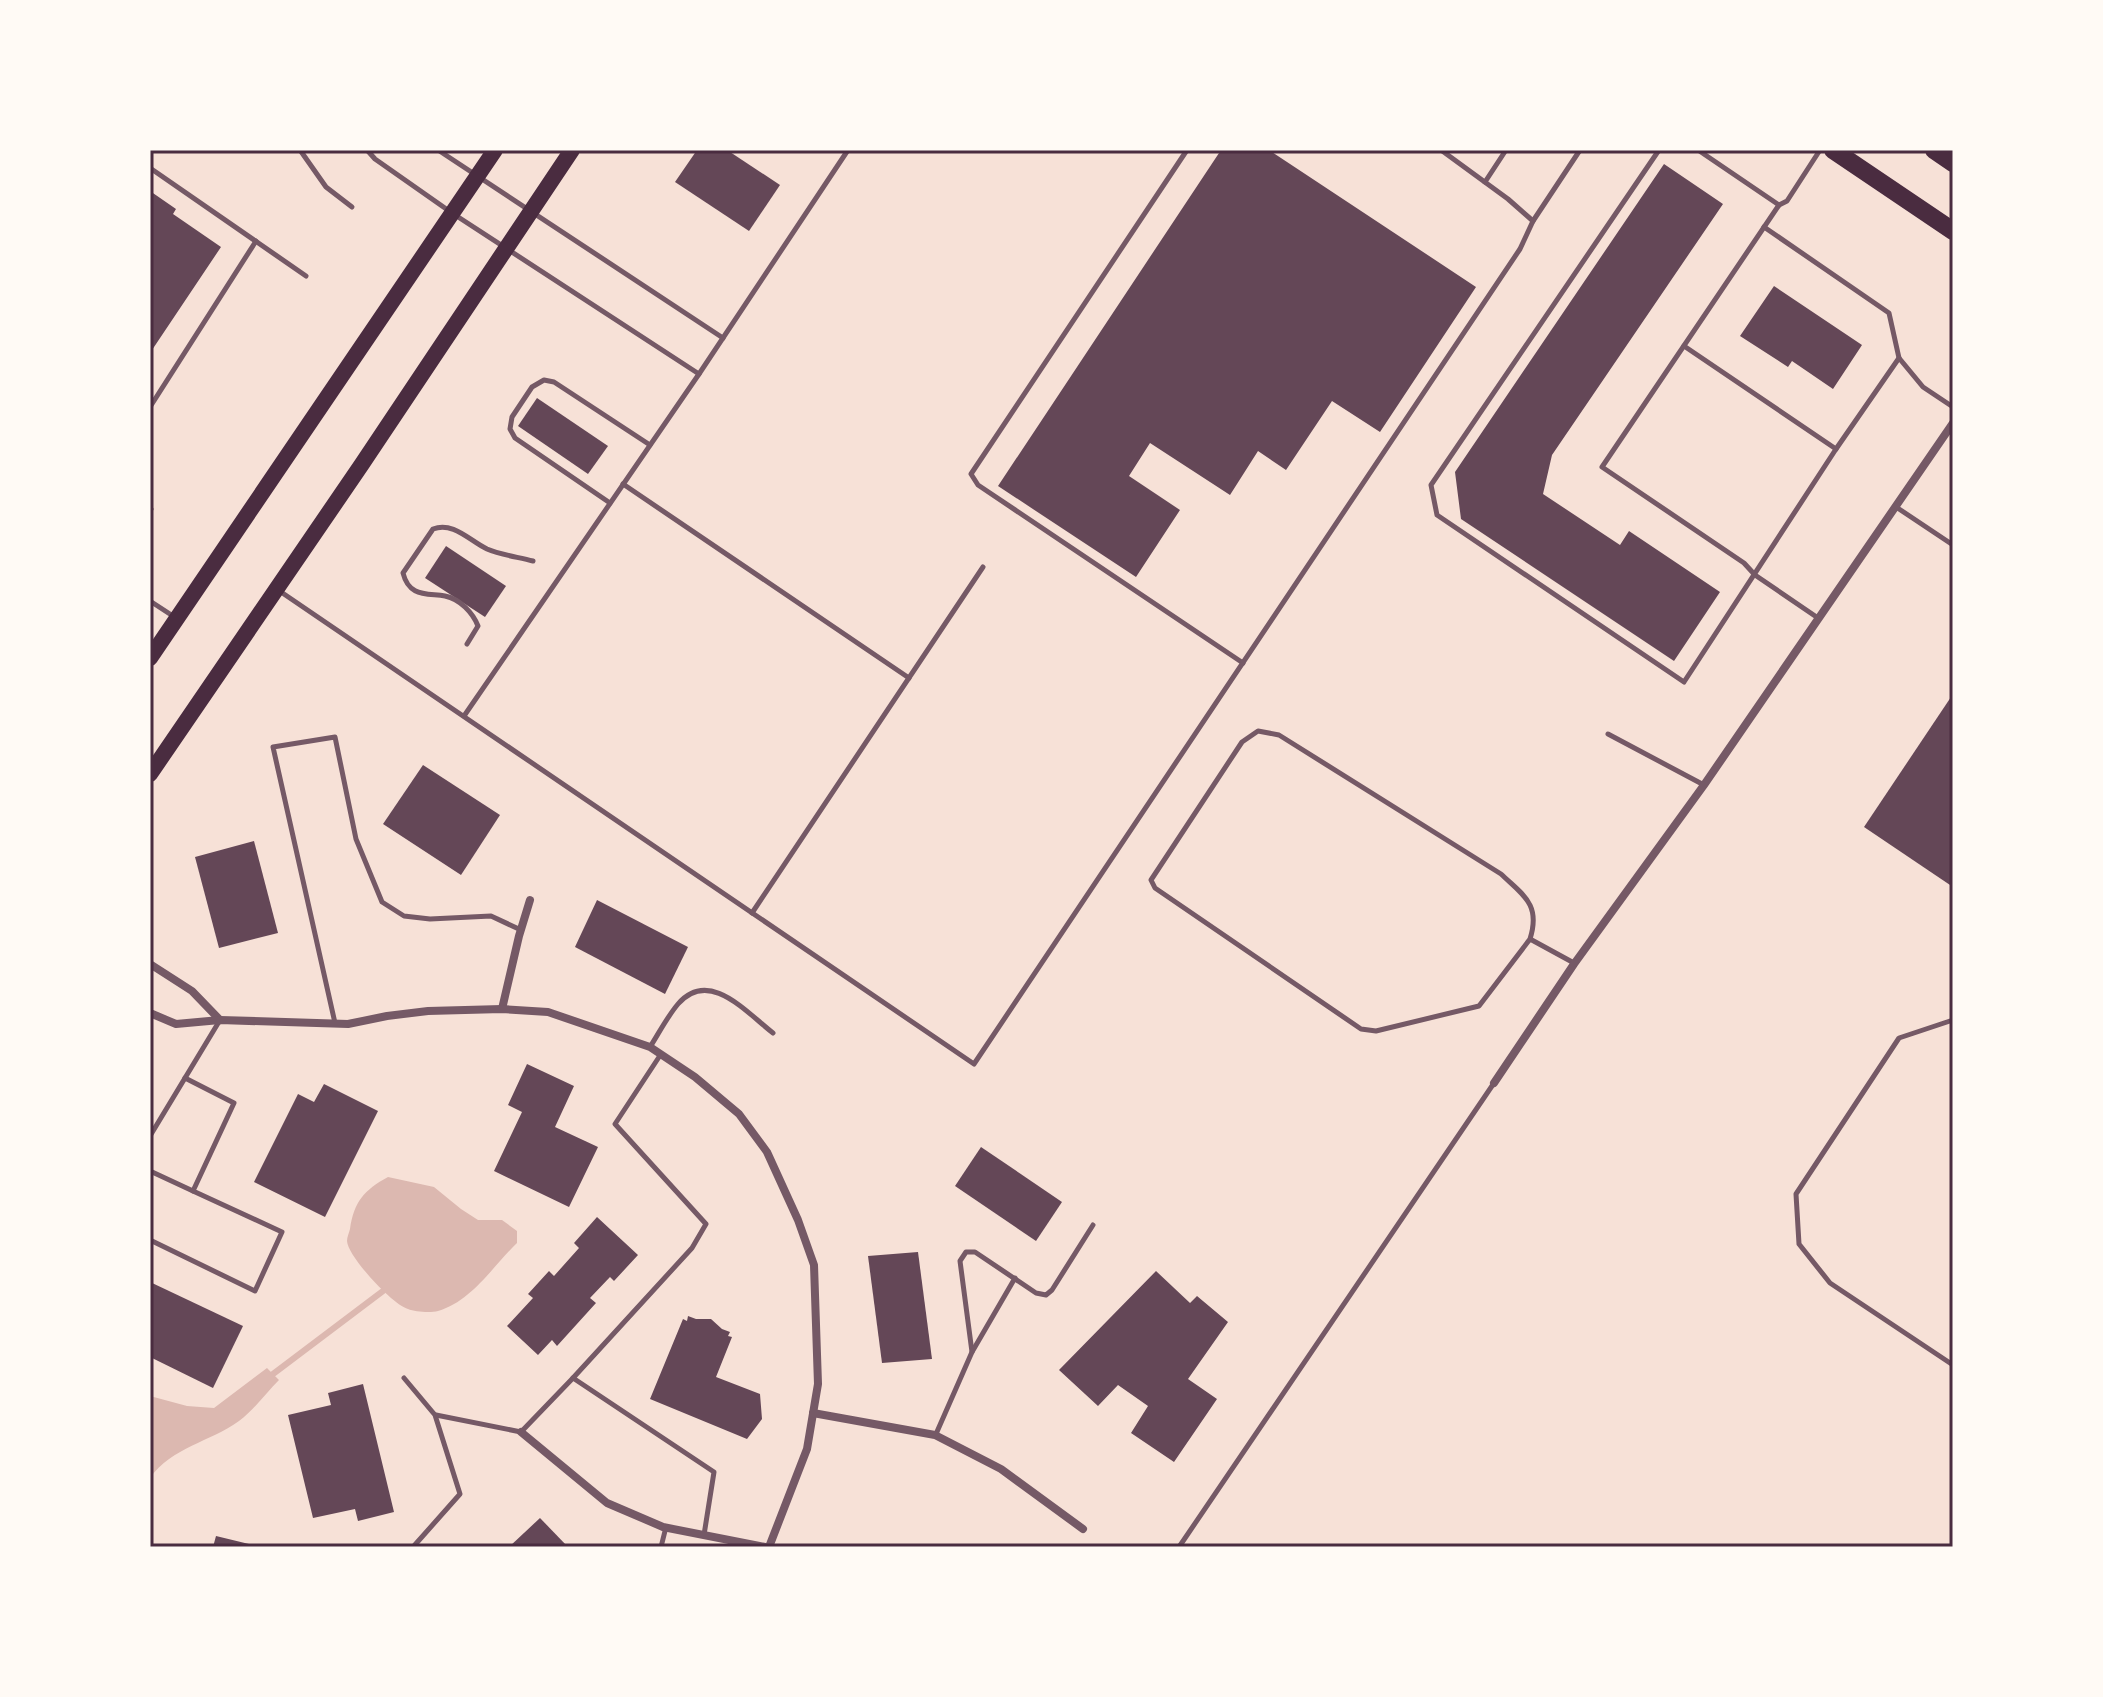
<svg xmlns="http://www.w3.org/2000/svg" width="2103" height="1697" font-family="'Exo 2',sans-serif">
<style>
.water{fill:#dcb8b0}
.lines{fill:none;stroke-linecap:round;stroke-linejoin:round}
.stream{stroke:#dcb8b0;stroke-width:6}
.building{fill:#644757}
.service{stroke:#755966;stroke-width:5}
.minor{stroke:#755966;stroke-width:8}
.secondary{stroke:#4a2c40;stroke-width:16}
.primary{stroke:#4a2c40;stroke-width:18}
.neatline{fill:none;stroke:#4a2c40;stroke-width:3}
</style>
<rect width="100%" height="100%" fill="#f7e1d7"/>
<!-- water -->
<g class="water">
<path d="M388,1177L434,1187L461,1209L478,1220H502L517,1231V1243C493,1266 472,1301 438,1311C431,1313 415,1312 408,1309C393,1305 348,1257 347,1241C347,1237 349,1233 350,1229C354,1202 364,1190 388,1177Z"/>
<path d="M267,1368L279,1380C266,1393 254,1410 239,1421C210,1442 172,1447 150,1478V1396L187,1406L214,1408Z"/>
</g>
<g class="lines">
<!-- stream -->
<polyline class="stream" points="273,1374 383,1291"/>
</g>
<!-- building -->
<g class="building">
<polygon points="697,150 727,150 780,185 749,231 675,182"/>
<polygon points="1221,150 1269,150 1476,287 1380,432 1332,401 1286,470 1258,451 1230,495 1150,443 1129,476 1180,510 1136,577 998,486"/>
<polygon points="1664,164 1723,204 1552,455 1543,494 1620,545 1629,531 1720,592 1674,661 1461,519 1455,472"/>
<polygon points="150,191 176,209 173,214 221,247 150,353"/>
<polygon points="1774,286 1862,345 1833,389 1792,361 1788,367 1740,336"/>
<polygon points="537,398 608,446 588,474 518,426"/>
<polygon points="446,546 506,586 485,617 425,578"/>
<polygon points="1953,694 1953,887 1864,827"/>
<polygon points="423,765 500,815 461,875 383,824"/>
<polygon points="254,841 278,933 219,948 195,857"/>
<polygon points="597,900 688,947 665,994 575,947"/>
<polygon points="527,1064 574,1086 555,1127 598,1147 569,1207 494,1171 522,1112 508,1105"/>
<polygon points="324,1084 378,1111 325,1217 254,1182 298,1094 314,1102"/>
<polygon points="981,1147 1062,1202 1036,1241 955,1186"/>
<polygon points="597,1217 638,1255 614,1281 610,1277 590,1298 596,1303 557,1346 552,1340 538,1355 507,1326 533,1298 528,1294 549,1271 554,1276 579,1248 574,1243"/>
<polygon points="918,1252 932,1359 882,1363 868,1256"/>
<polygon points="1156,1271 1190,1303 1197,1296 1228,1322 1188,1379 1217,1399 1174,1462 1131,1433 1148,1406 1118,1385 1098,1406 1059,1370"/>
<polygon points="150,1282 243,1326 213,1388 150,1357"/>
<polygon points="688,1316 696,1319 711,1319 722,1329 730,1332 728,1336 732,1337 716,1377 760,1394 762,1419 747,1439 650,1399 683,1319 687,1321"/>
<polygon points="363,1384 394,1512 358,1521 355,1509 313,1518 288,1415 331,1405 328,1393"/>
<polygon points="540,1518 568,1547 509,1547"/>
<polygon points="216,1536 249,1544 249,1547 213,1547"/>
</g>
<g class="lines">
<!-- service -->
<g class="service">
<polyline points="300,150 326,187 352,207"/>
<polyline points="367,150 375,159 452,213 699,374"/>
<polyline points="438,150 723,338"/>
<polyline points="1187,150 971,474 978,485 1243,663"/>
<polyline points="1659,150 1431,485 1437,515 1684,682 1836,449 1684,346"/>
<polyline points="1698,150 1779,205"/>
<polyline points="150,168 306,276"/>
<polyline points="1485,182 1506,150"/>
<polyline points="1533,221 1580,150"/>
<polyline points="1764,227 1889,313 1899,358 1923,387 1953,407"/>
<polyline points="150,407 256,241"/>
<polyline points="1836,449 1899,358"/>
<polyline points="623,484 909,678"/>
<polyline points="610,503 515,438 510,429 512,417 532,387 544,380 554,382 650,445"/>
<polyline points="1896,507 1953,545"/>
<polyline points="150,508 151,509"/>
<polyline points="281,592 974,1064 1520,249 1533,221 1508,199 1441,150"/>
<polyline points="150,601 176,618"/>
<polyline points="1818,618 1755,575 1744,563 1602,467 1779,205 1787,201 1820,150"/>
<path d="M467,644L478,626C473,613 460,599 445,596C426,593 409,597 403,573L433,529C453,521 470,541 487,549C501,555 518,557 533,561"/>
<polyline points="464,716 699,374 848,150"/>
<polyline points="1608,734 1704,785"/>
<polyline points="752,913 983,567"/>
<path d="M1530,939L1479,1006L1376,1031L1361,1029L1155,888L1151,880L1242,742L1258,731L1279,735L1501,874C1523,895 1541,904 1530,939L1574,963"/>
<polyline points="1953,1020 1899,1038 1796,1194 1799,1244 1830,1283 1953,1365"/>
<polyline points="335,1023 273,747 335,737 356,839 382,902 404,916 430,919 491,916 521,930"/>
<path d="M650,1047C659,1033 667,1017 678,1004C709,968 746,1012 773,1033"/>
<polyline points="661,1054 615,1124 706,1224 692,1248 573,1378 714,1472 704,1535"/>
<polyline points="150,1136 220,1020"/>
<polyline points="150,1171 193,1191"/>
<polyline points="150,1240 255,1291 282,1232 193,1191 234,1103 185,1078"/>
<polyline points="972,1352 960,1261 966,1252 975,1252 1036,1293 1046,1295 1052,1290 1093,1225"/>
<polyline points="404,1378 435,1415 460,1494 413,1547"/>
<polyline points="436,1415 521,1432 573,1378"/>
<polyline points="936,1434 972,1352 1015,1278"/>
<polyline points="661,1547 666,1527"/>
<polyline points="1179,1547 1494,1083"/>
</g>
<!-- minor -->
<g class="minor">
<polyline points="150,964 192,991 220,1020"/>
<polyline points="502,1009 519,936 530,900"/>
<polyline points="150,1013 176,1024 220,1020 348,1024 387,1016 428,1011 502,1009 548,1012 650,1047 695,1077 739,1114 767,1152 798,1220 814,1265 818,1384 807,1449 769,1547"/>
<polyline points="1494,1083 1574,964 1704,785 1953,423"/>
<polyline points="813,1413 935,1435 1001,1469 1083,1529"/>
<polyline points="521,1432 607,1503 663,1527 765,1547"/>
</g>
<!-- secondary -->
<g class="secondary">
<polyline points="150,658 495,150"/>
<polyline points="150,774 362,464 572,150"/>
</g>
<!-- primary -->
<g class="primary">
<polyline points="1833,150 1953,231"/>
<polyline points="1934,150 1953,163"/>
</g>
</g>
<!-- border -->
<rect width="2103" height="1697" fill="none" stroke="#fffaf5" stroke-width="304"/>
<rect x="152" y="152" width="1799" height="1393" class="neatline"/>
</svg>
